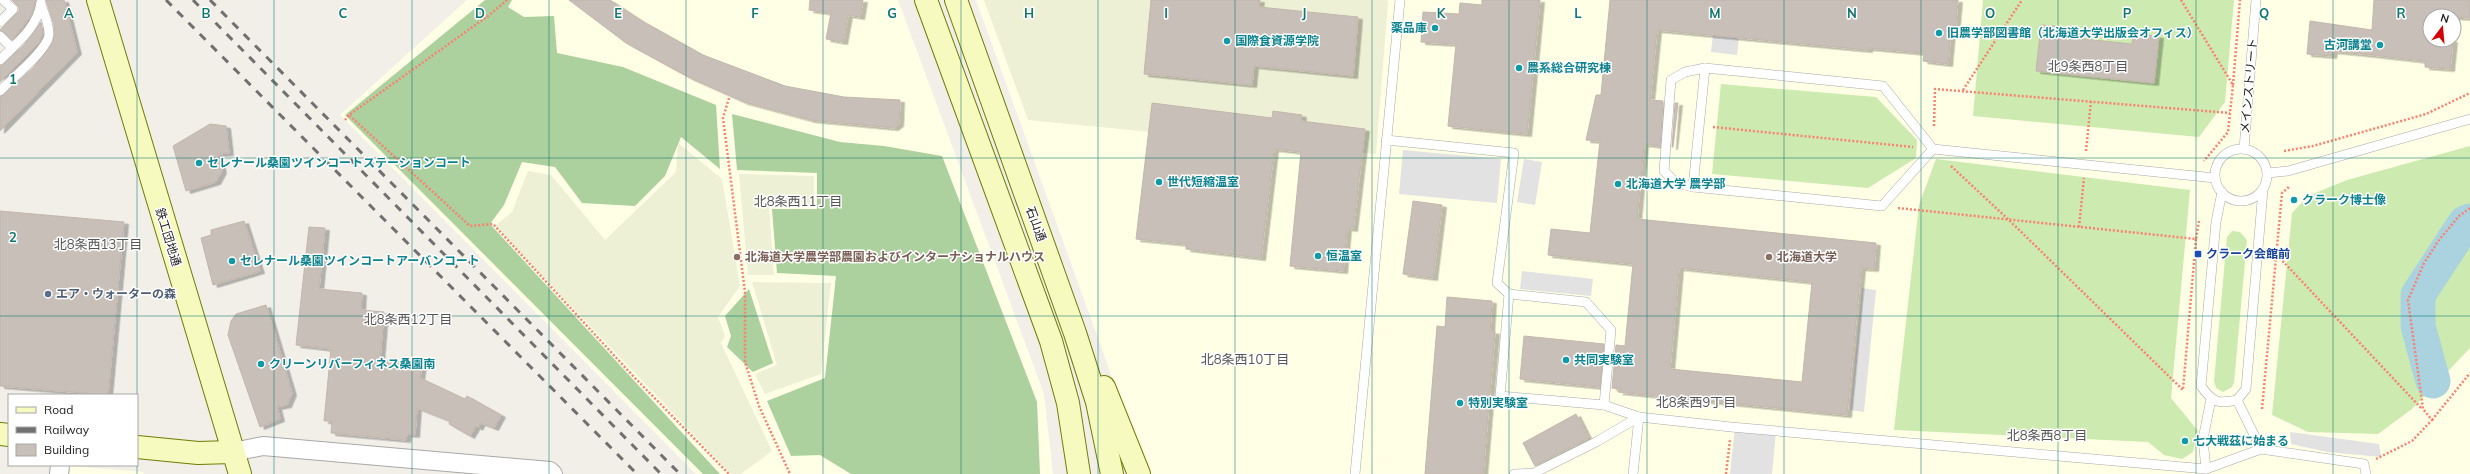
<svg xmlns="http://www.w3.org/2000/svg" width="2470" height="474" font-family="Mulish,'Noto Sans JP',sans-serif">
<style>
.education{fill:#ffffe5;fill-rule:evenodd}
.farmland{fill:#eef0d5}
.grass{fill:#cdebb0}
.forest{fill:#add19e}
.parking{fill:#e2e2e2}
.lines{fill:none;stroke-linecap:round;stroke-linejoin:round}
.river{stroke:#aad3df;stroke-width:35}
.building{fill:#c7bfb8;stroke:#c4b6ab;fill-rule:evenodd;filter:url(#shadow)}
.lane-casing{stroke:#a9a9a9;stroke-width:10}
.street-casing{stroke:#a9a9a9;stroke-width:20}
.secondary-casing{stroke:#707d05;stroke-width:24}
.path{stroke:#fa8072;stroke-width:2.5;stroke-dasharray:2 2;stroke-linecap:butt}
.lane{stroke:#fff;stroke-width:9}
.street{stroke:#fff;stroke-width:18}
.secondary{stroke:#f7fabf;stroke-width:22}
.rail{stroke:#707070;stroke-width:3;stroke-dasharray:8 8;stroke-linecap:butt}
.grid{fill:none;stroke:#0f766e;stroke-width:1;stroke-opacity:0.55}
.culture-dot{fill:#0f9aa8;stroke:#fff;stroke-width:1.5}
.transit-dot{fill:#1a4fb4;stroke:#fff;stroke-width:1.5}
.education-dot{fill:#8d6e63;stroke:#fff;stroke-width:1.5}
.service-dot{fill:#5c6f8a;stroke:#fff;stroke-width:1.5}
.labels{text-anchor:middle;stroke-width:3;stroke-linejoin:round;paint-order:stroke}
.culture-label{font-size:12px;font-weight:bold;fill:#0d838f;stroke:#fff;text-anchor:start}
.street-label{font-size:12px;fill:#222;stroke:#fff}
.transit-label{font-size:12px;font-weight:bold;fill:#164399;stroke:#fff;text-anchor:start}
.education-label{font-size:12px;font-weight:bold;fill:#785e54;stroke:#fff;text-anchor:start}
.service-label{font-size:12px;font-weight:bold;fill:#4e5e75;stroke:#fff;text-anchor:start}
.neighbourhood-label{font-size:13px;fill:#555;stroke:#fff}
.grid-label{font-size:13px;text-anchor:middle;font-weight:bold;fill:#0f766e;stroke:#fff;stroke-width:3;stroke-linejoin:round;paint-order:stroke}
</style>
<defs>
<filter id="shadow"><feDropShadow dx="4.5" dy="2.5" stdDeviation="0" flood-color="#0004"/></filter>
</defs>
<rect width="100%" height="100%" fill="#f2efe9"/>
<!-- education -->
<g class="education">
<polygon points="467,0 898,0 1044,394 1053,474 696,474 340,115"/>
<path d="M976,0H2470V474H1147ZM2430,16H2454V40H2430Z"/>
<polygon points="70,466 144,472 143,474 70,474"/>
</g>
<!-- farmland -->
<g class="farmland">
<polygon points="984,0 1387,0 1388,2 1376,154 1028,120"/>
<polygon points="678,143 722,179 740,286 718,317 725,336 721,343 772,451 741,474 731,474 495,226 512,212 528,171 551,175 605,240 676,172"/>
<polygon points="739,174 814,176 814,204 769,206 774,275 748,275"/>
<polygon points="752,282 831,283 821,374 765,394 755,374 777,365"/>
</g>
<!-- grass -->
<g class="grass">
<polygon points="1983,0 2234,0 2225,102 2199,137 1973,116"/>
<polygon points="1721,84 1876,97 1917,140 1916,158 1868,188 1712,174"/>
<polygon points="2470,146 2470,348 2412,409 2378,434 2308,432 2272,415 2292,213 2308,196 2347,180"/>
<polygon points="1936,159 2190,190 2171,398 2198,431 2193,452 2182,459 2164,455 2148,442 1894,430 1919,205"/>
<polygon points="2232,231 2240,232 2247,240 2234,383 2232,387 2223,392 2216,388 2214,381 2227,237"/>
</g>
<!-- forest -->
<g class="forest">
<polygon points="485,0 512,0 508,7 524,17 554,16 557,53 623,67 716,105 720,169 681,137 665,176 635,206 582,203 555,167 522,162 504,205 490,224 720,474 703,474 345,115"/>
<polygon points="732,114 840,142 884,146 942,156 1037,402 1040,474 851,474 820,455 791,456 767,401 825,378 836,276 777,273 772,209 817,209 817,173 737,170"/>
<polygon points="749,289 773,363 753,372 727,347 731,336 725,316"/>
</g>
<!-- parking -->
<g class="parking">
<polygon points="1713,35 1739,38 1737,55 1711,52"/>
<polygon points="1403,150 1501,159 1497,203 1399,194"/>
<polygon points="1524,159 1542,162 1535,205 1517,202"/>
<polygon points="1522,271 1593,279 1591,296 1520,289"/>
<polygon points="1862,288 1876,290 1864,412 1850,410"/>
<polygon points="1735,428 1776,432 1772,474 1730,474"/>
<polygon points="2290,432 2379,444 2381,457 2327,452 2291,444"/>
</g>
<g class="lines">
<!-- river -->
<polyline class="river" points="2433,381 2418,326 2418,295 2465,223 2470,221"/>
</g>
<!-- building -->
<g class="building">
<polygon points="12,0 36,0 30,17 12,40 0,30 19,11 19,7"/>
<polygon points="46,0 64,0 77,52 0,131 0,97 33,68 53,42 54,25"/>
<polygon points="569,0 610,0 642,21 703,55 785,86 844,97 900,100 899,124 894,128 811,120 744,102 690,78 626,43"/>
<polygon points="810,0 863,0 860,17 848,15 843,42 826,39 831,13 809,10"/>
<polygon points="1151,0 1260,0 1259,7 1358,17 1353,76 1254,66 1252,85 1144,74"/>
<polygon points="1482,0 1540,0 1527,134 1448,126 1456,44 1421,42 1423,12 1459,14 1460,3 1482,5"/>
<path d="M1610,0H1958L1955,32L1951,31L1948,64L1923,61L1924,53L1868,48V50L1657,30L1650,100L1663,101L1660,146L1644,144L1637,219L1876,243L1874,269L1861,268L1847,415L1618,392L1622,389L1612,388L1616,345L1625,346L1633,264L1548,255L1551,229L1590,233L1600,141L1586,140L1596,95H1601ZM1679,268L1812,282L1802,382L1670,369Z"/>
<polygon points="2374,0 2470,0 2470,18 2455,17 2454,24 2454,16 2430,16 2430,40 2453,40 2450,69 2425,67 2425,61 2372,55 2333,51 2332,56 2307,54 2310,21 2372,30"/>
<polygon points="41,22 43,33 38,44 0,82 0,66 24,45"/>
<polygon points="2041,25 2066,27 2064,37 2132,44 2133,34 2159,36 2154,83 2036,71"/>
<polygon points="1152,103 1272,118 1273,111 1302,115 1301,121 1365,129 1353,229 1347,228 1343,271 1290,266 1301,152 1274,149 1261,258 1186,249 1186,244 1136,239"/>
<polygon points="1675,103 1678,103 1673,147 1672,147"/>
<polygon points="210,124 226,126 229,153 218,154 222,171 216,182 186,191 173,146"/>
<polygon points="1413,201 1442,205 1433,278 1403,274"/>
<polygon points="0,211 124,222 108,395 0,386"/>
<polygon points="244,221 260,271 213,285 201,238 211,235 211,230"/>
<polygon points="309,227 325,228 319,289 362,293 361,310 384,312 380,360 422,365 420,378 465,399 467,396 501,415 494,428 481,423 478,428 476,426 470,436 449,424 450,421 417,408 415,435 407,434 406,440 331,433 332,421 324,421 331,349 296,345"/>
<polygon points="1447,297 1492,301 1490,331 1495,332 1483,474 1425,474 1437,326 1445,327"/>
<polygon points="266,305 292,393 287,405 277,407 280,419 260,427 228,335 231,321 236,314"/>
<polygon points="1524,336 1604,344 1600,387 1520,379"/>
<polygon points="1576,414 1588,438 1535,466 1523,443"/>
</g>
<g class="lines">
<!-- lane casing -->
<g class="lane-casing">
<g id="lane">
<polyline points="0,22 13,9 3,0"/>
<polyline points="0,36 12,48"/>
<path d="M0,60C17,43 37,28 41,3"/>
<path d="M0,91C11,79 49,49 49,34C49,24 44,14 41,4"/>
<polyline points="1386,140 1514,153 1497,283 1509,294 1500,396 1604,405"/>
<circle cx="2241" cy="175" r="26"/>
<polyline points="1933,149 1882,206 1693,187 1705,68 1883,86 1933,149 2215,178"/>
<polyline points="2244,149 2256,0"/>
<polyline points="2268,173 2288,171 2470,119"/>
<polyline points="1693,187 1676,183 1664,171 1671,80 1685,72 1705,68"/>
<path d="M2222,192L2216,222L2201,386C2213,403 2218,404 2237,400L2246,389L2263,190"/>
<polyline points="1509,294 1586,302 1611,330 1604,405 1639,417"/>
<polyline points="2237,400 2261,449"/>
<polyline points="2206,469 2203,439 2211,399"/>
<polyline points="1355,474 1400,0"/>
<polyline points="1514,474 1534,473 1596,442 1639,417"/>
<polyline points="1633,474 1639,417 1731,427 2206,469 2261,449 2364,464 2366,474"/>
</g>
</g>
<!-- street casing -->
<g class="street-casing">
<g id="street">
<polyline points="233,452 263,446 550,471 553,474"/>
<polyline points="59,474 60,465"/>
</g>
</g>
<!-- secondary casing -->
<g class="secondary-casing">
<g id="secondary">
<polyline points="98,0 240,474"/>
<polyline points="926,0 1051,341 1068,403 1079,474"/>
<polyline points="956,0 1075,333 1097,402 1112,474"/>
<polyline points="1104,387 1139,474"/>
<polyline points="0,434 9,435"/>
<polyline points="137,447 198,453 233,452"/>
</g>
</g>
<!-- path -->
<g class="path">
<polyline points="507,0 488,16 349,115 470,226 493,224 634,377 729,474"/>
<polyline points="2181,0 2233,85 2228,132 2204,161"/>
<polyline points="2233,85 2240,0"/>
<polyline points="1963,90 2022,0"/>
<polyline points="729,98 723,118 745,292 745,362 759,406 790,474"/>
<polyline points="345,120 349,115"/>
<polyline points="1934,126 1935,89 2230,113"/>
<polyline points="1713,127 1913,147"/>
<polyline points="2086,151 2091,101"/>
<polyline points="2284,151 2313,146 2426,114 2470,93"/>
<polyline points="1951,166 2011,222 2183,390 2196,239"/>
<polyline points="1898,208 2196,239 2199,221"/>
<polyline points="2079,227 2084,178"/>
<polyline points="2277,255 2422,409"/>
<polyline points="2262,409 2282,193 2290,186"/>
<polyline points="2432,420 2470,373"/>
<polyline points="2376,459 2412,441 2432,420 2423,409 2408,300 2424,263 2439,240 2459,216 2470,208"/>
<polyline points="1726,474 1730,440"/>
</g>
<!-- lane -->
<use href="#lane" class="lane"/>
<!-- street -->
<use href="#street" class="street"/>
<!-- secondary -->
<use href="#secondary" class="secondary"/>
<!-- rail -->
<g class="rail">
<polyline points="166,0 637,474"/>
<polyline points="193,0 661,474"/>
<polyline points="210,0 680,474"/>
</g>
</g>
<!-- grid -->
<path class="grid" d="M137,0V474M274,0V474M412,0V474M549,0V474M686,0V474M823,0V474M961,0V474M1098,0V474M1235,0V474M1372,0V474M1509,0V474M1647,0V474M1784,0V474M1921,0V474M2058,0V474M2196,0V474M2333,0V474M0,158H2470M0,316H2470"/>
<!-- markers -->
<g class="culture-dot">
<circle cx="1435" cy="28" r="4"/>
<circle cx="1939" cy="33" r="4"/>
<circle cx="1227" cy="41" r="4"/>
<circle cx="2380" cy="45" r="4"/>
<circle cx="1519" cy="68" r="4"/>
<circle cx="199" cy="163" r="4"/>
<circle cx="1159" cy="182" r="4"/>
<circle cx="1618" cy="184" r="4"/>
<circle cx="2294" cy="200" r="4"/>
<circle cx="1318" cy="256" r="4"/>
<circle cx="232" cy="261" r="4"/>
<circle cx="1566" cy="360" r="4"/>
<circle cx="261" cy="364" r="4"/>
<circle cx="1460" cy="403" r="4"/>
<circle cx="2185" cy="441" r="4"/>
</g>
<rect class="transit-dot" x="2194" y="250" width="8" height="8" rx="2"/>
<g class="education-dot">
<circle cx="737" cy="257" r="4"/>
<circle cx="1769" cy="257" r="4"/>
</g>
<circle class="service-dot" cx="48" cy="294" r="4"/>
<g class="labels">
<!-- culture labels -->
<g class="culture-label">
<text x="1427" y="32" text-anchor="end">薬品庫</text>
<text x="1947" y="37">旧農学部図書館（北海道大学出版会オフィス）</text>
<text x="1235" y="45">国際食資源学院</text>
<text x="2372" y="49" text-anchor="end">古河講堂</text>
<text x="1527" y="72">農系総合研究棟</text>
<text x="207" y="167">セレナール桑園ツインコートステーションコート</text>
<text x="1167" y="186">世代短縮温室</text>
<text x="1626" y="188">北海道大学 農学部</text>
<text x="2302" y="204">クラーク博士像</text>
<text x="1326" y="260">恒温室</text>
<text x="240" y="265">セレナール桑園ツインコートアーバンコート</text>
<text x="1574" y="364">共同実験室</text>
<text x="269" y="368">クリーンリバーフィネス桑園南</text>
<text x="1468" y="407">特別実験室</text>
<text x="2193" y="445">七大戦茲に始まる</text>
</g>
<!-- street labels -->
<g class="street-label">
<text transform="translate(2249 86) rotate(-85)" y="4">メインストリート</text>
<text transform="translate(1036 224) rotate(70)" y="4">石山通</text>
<text transform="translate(168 237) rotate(73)" y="4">鉄工団地通</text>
</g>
<!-- transit labels -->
<g class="transit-label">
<text x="2206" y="258">クラーク会館前</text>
</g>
<!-- education labels -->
<g class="education-label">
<text x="745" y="261">北海道大学農学部農園およびインターナショナルハウス</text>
<text x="1777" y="261">北海道大学</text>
</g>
<!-- service labels -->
<g class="service-label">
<text x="56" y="298">エア・ウォーターの森</text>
</g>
<!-- neighbourhood labels -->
<g class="neighbourhood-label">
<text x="2088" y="71">北9条西8丁目</text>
<text x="798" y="206">北8条西11丁目</text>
<text x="98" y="249">北8条西13丁目</text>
<text x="408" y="324">北8条西12丁目</text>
<text x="1245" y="364">北8条西10丁目</text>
<text x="1696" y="407">北8条西9丁目</text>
<text x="2047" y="440">北8条西8丁目</text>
</g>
</g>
<g class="grid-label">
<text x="69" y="18">A</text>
<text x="206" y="18">B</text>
<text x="343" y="18">C</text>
<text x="480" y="18">D</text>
<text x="618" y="18">E</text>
<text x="755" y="18">F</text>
<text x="892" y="18">G</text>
<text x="1029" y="18">H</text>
<text x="1166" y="18">I</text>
<text x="1304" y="18">J</text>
<text x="1441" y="18">K</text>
<text x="1578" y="18">L</text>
<text x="1715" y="18">M</text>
<text x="1852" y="18">N</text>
<text x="1990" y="18">O</text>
<text x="2127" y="18">P</text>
<text x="2264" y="18">Q</text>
<text x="2401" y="18">R</text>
<text x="13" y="84">1</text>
<text x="13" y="242">2</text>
</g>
<!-- legend -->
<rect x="8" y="394" width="130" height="72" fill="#ffffff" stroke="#a7a7a7"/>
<rect x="16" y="407" width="20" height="6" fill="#f7fabf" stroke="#a7a7a7"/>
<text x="44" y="414" font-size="12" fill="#222222">Road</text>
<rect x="16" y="427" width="20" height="6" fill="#707070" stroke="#a7a7a7"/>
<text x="44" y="434" font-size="12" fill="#222222">Railway</text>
<rect x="16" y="444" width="20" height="12" fill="#c7bfb8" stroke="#a7a7a7"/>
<text x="44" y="454" font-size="12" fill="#222222">Building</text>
<!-- north arrow -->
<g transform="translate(2442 28) rotate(16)"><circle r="19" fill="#ffffff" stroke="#a7a7a7"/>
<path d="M0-3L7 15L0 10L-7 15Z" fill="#d40000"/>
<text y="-6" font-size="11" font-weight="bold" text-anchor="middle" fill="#222222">N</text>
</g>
</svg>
